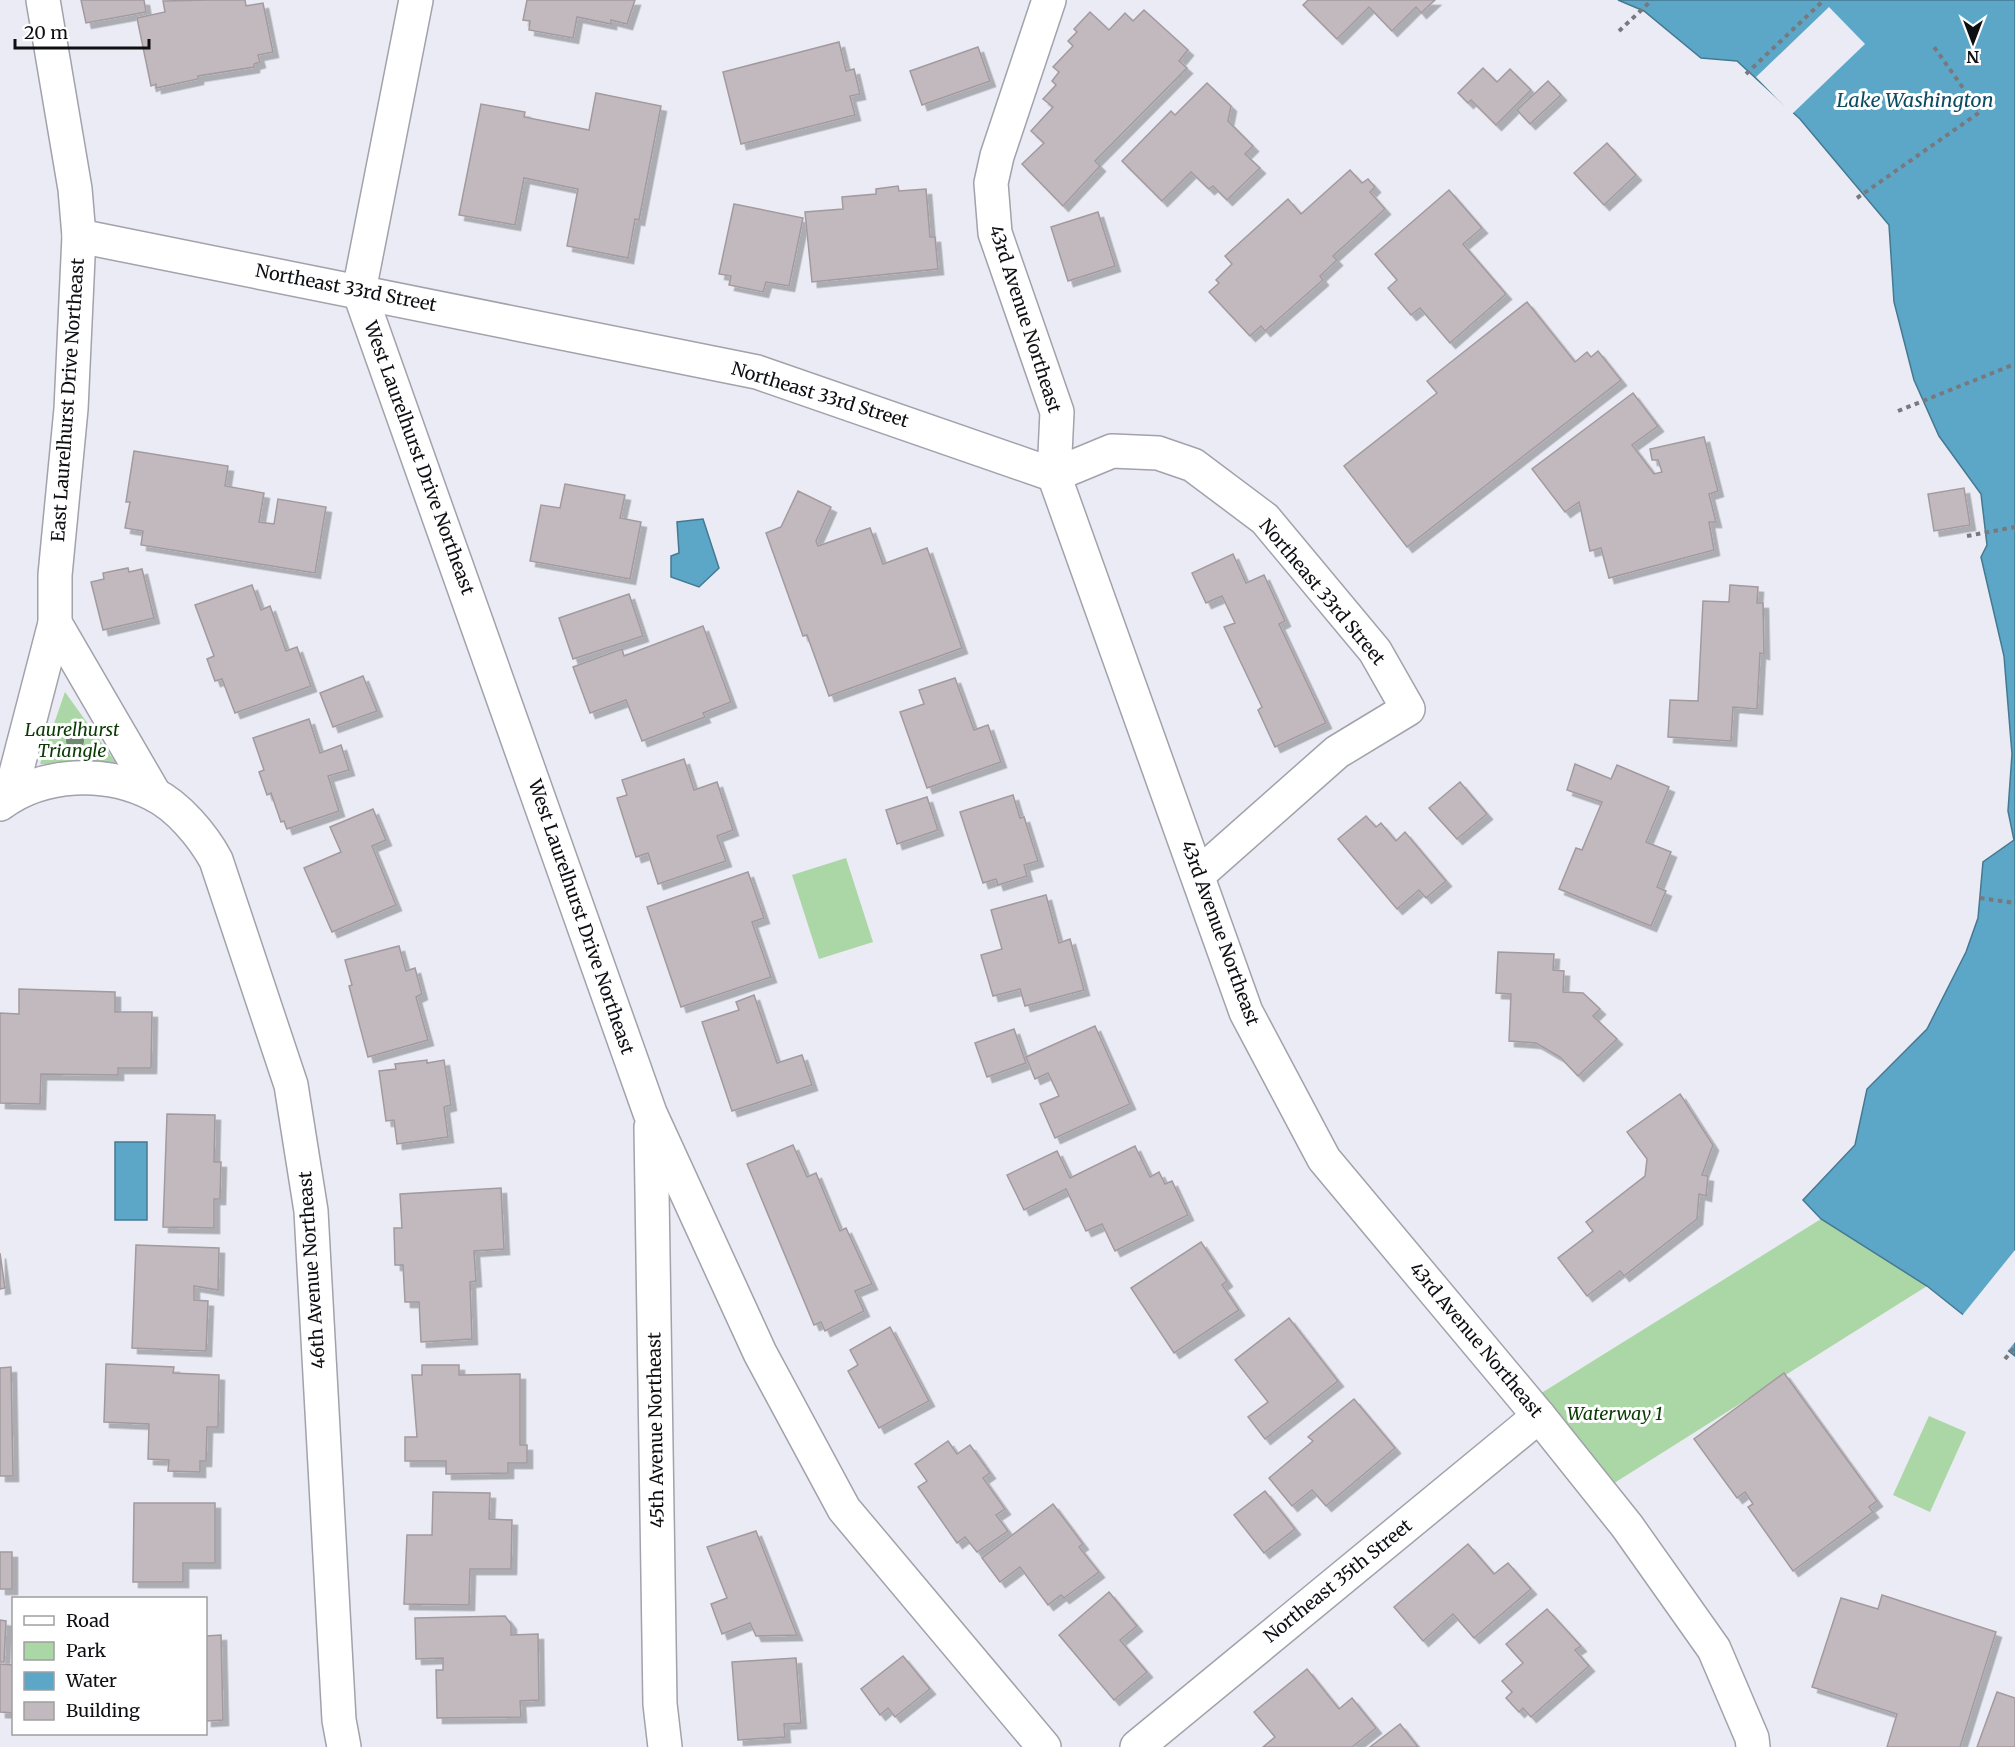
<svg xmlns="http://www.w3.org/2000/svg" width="2015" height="1747" font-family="Merriweather,serif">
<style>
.green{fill:#abd6a5}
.water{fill:#5ca7c7;stroke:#457991;stroke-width:1.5}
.pier{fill:#eaebf4}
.building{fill:#c2b9be;stroke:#a39a9f;stroke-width:1.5;filter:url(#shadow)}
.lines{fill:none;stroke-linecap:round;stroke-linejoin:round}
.minor-casing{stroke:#a1a2ab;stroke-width:36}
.path{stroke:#78797f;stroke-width:4;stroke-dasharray:4.5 4.5;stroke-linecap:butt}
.minor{stroke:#fff;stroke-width:33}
.tree{fill:#6f8a71}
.labels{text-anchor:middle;stroke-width:6;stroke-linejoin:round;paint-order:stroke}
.street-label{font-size:18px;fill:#0e0f12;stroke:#fff}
.park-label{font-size:18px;font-style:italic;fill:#0b3a05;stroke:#fff}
.water-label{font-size:20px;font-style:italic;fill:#0c4c63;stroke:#fff}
</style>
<defs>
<filter id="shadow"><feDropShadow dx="5.5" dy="5.5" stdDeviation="0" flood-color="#0004"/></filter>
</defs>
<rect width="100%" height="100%" fill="#eaebf4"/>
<!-- green -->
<g class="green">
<polygon points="65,692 116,763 40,764"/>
<polygon points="846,858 873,942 819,959 792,875"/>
<polygon points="1821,1219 1927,1286 1600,1492 1527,1402"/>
<polygon points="1929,1416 1966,1432 1930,1512 1893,1495"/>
</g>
<!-- water -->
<g class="water">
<polygon points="1618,0 2015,0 2015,1356 1927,1286 1821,1219 1803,1200 1855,1145 1867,1089 1927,1029 1966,952 1978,918 1983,862 2014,840 2008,811 2012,754 2004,656 1981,557 1987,545 1981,494 1939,436 1914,380 1894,302 1889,225 1800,119 1737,61 1701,58 1644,11"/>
<polygon points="703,519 719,568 699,587 671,577 671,556 679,553 677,522"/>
<rect x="115" y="1142" width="32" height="78"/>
</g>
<!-- pier -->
<g class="pier">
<polygon points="1829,7 1865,44 1792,114 1756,77"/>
<polygon points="2015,1250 2015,1342 2006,1353 1961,1317"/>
</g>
<!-- building -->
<g class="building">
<polygon points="81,0 144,0 146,12 86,23"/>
<polygon points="210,0 245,0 246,6 263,3 273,52 258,55 260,62 254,64 254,67 198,76 198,79 156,88 156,84 151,86 137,18 165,12 163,1"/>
<polygon points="527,0 635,0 627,24 611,20 611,24 577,17 573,38 529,30 530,21 523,20"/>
<polygon points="1308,0 1435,0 1421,13 1416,7 1392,31 1369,7 1337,39 1303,5"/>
<polygon points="1144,10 1188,50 1179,61 1187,68 1095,161 1100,166 1063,206 1022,164 1044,143 1031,131 1053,107 1043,99 1056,85 1052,81 1059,72 1053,67 1073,46 1068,41 1077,32 1074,29 1090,12 1109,30 1125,13 1133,21"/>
<polygon points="839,42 846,71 854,69 860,94 850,96 855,115 741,144 723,72"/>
<polygon points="978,47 990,81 922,105 910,71"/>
<polygon points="1483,68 1497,82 1510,69 1531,90 1496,125 1471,100 1468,103 1458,93"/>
<polygon points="1548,81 1561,95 1530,124 1517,110"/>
<polygon points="1207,83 1231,106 1228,121 1253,146 1245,154 1260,168 1227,200 1213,186 1209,189 1191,172 1162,201 1122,161 1171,111 1175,115"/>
<polygon points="596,93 661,106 639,220 635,219 628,258 567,246 578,189 524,178 515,225 459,215 481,104 525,112 524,117 589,130"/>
<polygon points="1607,143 1636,175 1604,205 1574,173"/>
<polygon points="1350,170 1362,183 1368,179 1375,187 1370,192 1385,209 1333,256 1337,260 1320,276 1323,280 1265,331 1261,326 1250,336 1209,292 1219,283 1216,280 1232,264 1225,256 1288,199 1301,214"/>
<polygon points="898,186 899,191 926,189 930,237 935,237 938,269 812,282 805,212 843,209 842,197 876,194 876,189"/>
<polygon points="1449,190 1482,228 1463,244 1506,294 1450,343 1420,308 1411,315 1388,288 1397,280 1375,254"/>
<polygon points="734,204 803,218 789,286 766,282 763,292 729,285 731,276 719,274"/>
<polygon points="1098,212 1115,266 1068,281 1051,227"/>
<polygon points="1527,302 1575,362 1587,352 1591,357 1598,351 1621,380 1407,547 1344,466 1437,393 1427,381"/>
<polygon points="1633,393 1658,426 1632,445 1654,474 1662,472 1658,460 1652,460 1650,449 1704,437 1718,491 1709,494 1716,522 1709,522 1714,550 1609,578 1601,548 1590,551 1579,502 1565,512 1532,469"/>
<polygon points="134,451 228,466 225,486 264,493 259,522 274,524 278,499 326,507 315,573 141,545 143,531 125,528 130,502 126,502"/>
<polygon points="565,484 625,495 620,518 641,522 630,579 530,561 541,505 560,508"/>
<polygon points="1964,488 1970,525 1934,531 1928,494"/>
<polygon points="798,491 831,507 816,541 818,546 870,528 883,564 927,548 962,648 829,696 807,635 803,636 766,533 781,527"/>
<polygon points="1233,554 1246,583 1264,575 1285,621 1279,624 1326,723 1275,747 1258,710 1262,707 1224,627 1235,623 1222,596 1206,603 1192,573"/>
<polygon points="128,568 129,572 142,569 154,618 103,630 91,582 104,579 103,573"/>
<polygon points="252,585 261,610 270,606 286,651 297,647 311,686 235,713 222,679 215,681 207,659 214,656 195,605"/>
<polygon points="1730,585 1758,587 1757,603 1763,603 1764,654 1760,653 1757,709 1733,707 1731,741 1668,737 1670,700 1698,701 1703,601 1729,602"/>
<polygon points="629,594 643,636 573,659 559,618"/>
<polygon points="703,626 731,702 703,713 705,717 642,741 626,700 590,713 573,667 622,649 624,656"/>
<polygon points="363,676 377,711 333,727 320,693"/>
<polygon points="955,678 974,730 988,725 1001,762 927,788 900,712 924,704 919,690"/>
<polygon points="309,719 320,753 341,745 349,770 328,776 339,811 287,829 284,821 281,822 271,793 267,795 259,772 264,770 253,738"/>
<polygon points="684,759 694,790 717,782 733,830 717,836 726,861 658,884 648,853 636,857 617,798 627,795 622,780"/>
<polygon points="1575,764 1611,779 1617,765 1669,787 1646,842 1671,852 1657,887 1666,891 1651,926 1559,889 1576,848 1582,850 1602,802 1567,790"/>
<polygon points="1460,782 1487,814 1457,839 1429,808"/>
<polygon points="1013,795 1020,818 1024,817 1038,861 1024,865 1027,876 998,885 996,879 983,883 960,812"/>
<polygon points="927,797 938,830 897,844 886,810"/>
<polygon points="373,809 386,840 372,846 396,905 332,932 304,868 341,852 330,827"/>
<polygon points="1366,816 1376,827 1381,823 1396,841 1405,832 1446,881 1426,898 1419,890 1397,909 1338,839"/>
<polygon points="748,872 764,918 752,922 771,977 681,1007 647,907"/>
<polygon points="1046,895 1059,943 1070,939 1084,990 1025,1006 1020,989 993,996 981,955 1002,949 991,910"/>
<polygon points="399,946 406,971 415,968 422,994 416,997 428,1040 368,1057 349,986 352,985 345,960"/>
<polygon points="1498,952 1554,954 1553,970 1564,971 1563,992 1583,993 1600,1009 1593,1016 1617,1039 1578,1076 1560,1057 1536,1043 1509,1041 1511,994 1496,993"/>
<polygon points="19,989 115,992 115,1012 152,1012 151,1068 118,1068 118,1075 41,1074 40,1104 0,1103 0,1013 19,1014"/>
<polygon points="754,995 777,1063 802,1055 812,1085 732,1111 702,1022 739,1010 736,1002"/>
<polygon points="1095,1026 1130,1104 1055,1138 1040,1104 1059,1096 1048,1073 1035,1079 1026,1057"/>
<polygon points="1014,1029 1026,1063 987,1077 975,1043"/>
<polygon points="427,1060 427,1063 444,1060 451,1105 444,1107 448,1137 397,1144 394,1120 386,1121 379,1071 396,1069 395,1064"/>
<polygon points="1680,1094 1713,1145 1702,1175 1708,1176 1706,1196 1699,1194 1697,1219 1624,1276 1620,1271 1587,1296 1558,1258 1593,1231 1586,1222 1645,1176 1647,1159 1627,1132"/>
<polygon points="167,1114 215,1115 214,1162 221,1162 220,1199 214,1199 214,1228 163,1227"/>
<polygon points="793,1145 807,1177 816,1173 840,1231 846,1228 872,1284 855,1291 864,1311 825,1331 821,1322 814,1325 747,1164"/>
<polygon points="1135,1146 1150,1177 1159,1172 1165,1184 1172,1181 1188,1215 1115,1251 1102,1224 1086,1231 1066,1189 1024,1210 1007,1175 1057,1151 1070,1178"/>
<polygon points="501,1188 504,1249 474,1251 476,1281 470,1282 472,1339 421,1342 419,1302 405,1302 403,1265 395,1265 394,1228 402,1228 400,1194"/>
<polygon points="1201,1242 1227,1281 1222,1285 1239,1310 1174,1353 1131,1288"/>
<polygon points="136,1245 219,1248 218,1290 194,1286 194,1300 208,1301 206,1351 132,1348"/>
<polygon points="0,1253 5,1288 0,1289"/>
<polygon points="1289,1318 1338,1381 1265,1439 1248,1417 1268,1402 1235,1360"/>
<polygon points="890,1327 929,1401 879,1428 848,1371 858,1365 850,1350"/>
<polygon points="106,1364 174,1367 173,1373 219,1375 218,1427 207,1427 206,1461 200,1461 200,1472 168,1471 169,1460 148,1459 149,1424 104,1422"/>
<polygon points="422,1365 459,1365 459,1375 520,1374 520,1445 527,1445 527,1463 508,1463 508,1473 446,1474 446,1461 405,1461 405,1437 417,1437 412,1375 422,1375"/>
<polygon points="11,1367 13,1476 0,1476 0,1368"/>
<polygon points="1784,1373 1877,1501 1869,1507 1873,1512 1793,1571 1748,1507 1753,1504 1745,1492 1737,1498 1694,1439"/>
<polygon points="1354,1399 1395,1448 1326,1506 1312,1490 1292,1506 1269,1478 1313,1441 1308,1437"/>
<polygon points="948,1441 957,1454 970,1445 990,1473 983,1478 1005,1509 996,1515 1008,1531 977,1552 965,1537 957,1543 918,1487 927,1481 915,1464"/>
<polygon points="1265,1491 1295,1529 1264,1553 1234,1515"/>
<polygon points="433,1492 490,1493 489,1519 512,1520 511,1569 470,1569 469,1605 404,1604 407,1535 432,1535"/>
<polygon points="134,1503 215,1503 215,1563 183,1563 183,1582 133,1582"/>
<polygon points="1053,1504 1083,1544 1079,1547 1099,1572 1064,1598 1061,1595 1048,1605 1020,1567 1000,1582 982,1558"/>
<polygon points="756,1531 797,1635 756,1636 750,1623 722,1634 711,1604 727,1598 707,1547"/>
<polygon points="1468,1544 1494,1574 1508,1563 1531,1589 1474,1638 1453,1614 1423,1641 1394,1607"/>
<rect x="0" y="1552" width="12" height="37"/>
<polygon points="1109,1592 1137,1626 1120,1640 1147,1672 1114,1700 1059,1635"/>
<polygon points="1882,1595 1996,1632 1960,1747 1887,1747 1897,1714 1812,1687 1841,1598 1878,1609"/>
<polygon points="1547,1609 1581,1646 1575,1650 1589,1666 1531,1717 1523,1708 1519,1712 1506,1698 1512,1692 1502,1681 1523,1663 1506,1644"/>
<polygon points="505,1616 511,1624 511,1635 538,1634 539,1700 520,1701 521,1717 437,1718 436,1670 443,1670 443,1658 416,1659 415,1618"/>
<polygon points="0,1620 6,1621 4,1662 0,1662"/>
<polygon points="221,1635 223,1720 206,1721 206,1636"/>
<polygon points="903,1656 930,1689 895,1717 888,1708 880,1715 861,1689"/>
<polygon points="796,1658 801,1723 784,1724 785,1737 738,1740 732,1662"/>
<polygon points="0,1664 14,1665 14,1713 0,1712"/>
<polygon points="1307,1669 1339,1709 1352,1698 1376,1728 1352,1747 1263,1747 1275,1737 1254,1712"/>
<polygon points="1997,1692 2015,1698 2015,1747 1977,1747"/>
<polygon points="1400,1724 1418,1747 1370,1747"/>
</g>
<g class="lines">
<!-- minor casing -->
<g class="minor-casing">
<g id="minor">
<polyline points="416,0 359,291 650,1113 760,1353 844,1509 1044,1747"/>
<polyline points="1049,0 997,156 991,183 995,233 1057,412 1054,475 1246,1012 1324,1159 1539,1416 1627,1526 1714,1649 1752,1738 1753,1747"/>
<polyline points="79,236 757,372 1054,475 1112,451 1158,453 1193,465 1265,519 1375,651 1408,709 1337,752 1198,875"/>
<polyline points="55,623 155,795"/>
<polyline points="10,796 55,623 55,575 71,409 79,236 75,189 43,0"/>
<path d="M0,804C43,772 106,770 153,794C178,806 203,836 216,860L291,1085L311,1211L339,1720L344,1747"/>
<polyline points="651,1127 660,1704 665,1747"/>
<polyline points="1137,1747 1539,1416"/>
</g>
</g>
<!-- path -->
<g class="path">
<polyline points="1619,31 1652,0"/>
<polyline points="1746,74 1824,0"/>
<polyline points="1857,198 1980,112 1932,44"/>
<polyline points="1898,411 2015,364"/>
<polyline points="1967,536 2015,527"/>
<polyline points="1980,898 2015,903"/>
<polyline points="2005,1359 2015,1347"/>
</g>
<!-- minor -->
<use href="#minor" class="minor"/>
</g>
<!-- trees -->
<circle class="tree" cx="75" cy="741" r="9"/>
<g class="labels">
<!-- street labels -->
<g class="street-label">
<text transform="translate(346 288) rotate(11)" y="6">Northeast 33rd Street</text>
<text transform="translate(1025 319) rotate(72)" y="6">43rd Avenue Northeast</text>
<text transform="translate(820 395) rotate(17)" y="6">Northeast 33rd Street</text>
<text transform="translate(68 400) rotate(-86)" y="6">East Laurelhurst Drive Northeast</text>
<text transform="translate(419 458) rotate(70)" y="6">West Laurelhurst Drive Northeast</text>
<text transform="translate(1322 592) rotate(50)" y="6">Northeast 33rd Street</text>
<text transform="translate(581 917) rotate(71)" y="6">West Laurelhurst Drive Northeast</text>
<text transform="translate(1220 933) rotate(70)" y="6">43rd Avenue Northeast</text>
<text transform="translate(312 1270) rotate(-94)" y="6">46th Avenue Northeast</text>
<text transform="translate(1476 1340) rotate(50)" y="6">43rd Avenue Northeast</text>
<text transform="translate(656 1430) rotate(-91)" y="6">45th Avenue Northeast</text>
<text transform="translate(1338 1581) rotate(-39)" y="6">Northeast 35th Street</text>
</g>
<!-- park labels -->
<g class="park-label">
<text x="72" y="736">Laurelhurst<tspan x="72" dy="21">Triangle</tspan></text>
<text x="1615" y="1420">Waterway 1</text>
</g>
<!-- water labels -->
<g class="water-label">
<text x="1915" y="107">Lake Washington</text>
</g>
</g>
<!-- legend -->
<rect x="12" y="1597" width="195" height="138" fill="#ffffff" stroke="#9f9fa0" stroke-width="1.5"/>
<rect x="24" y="1616" width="30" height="9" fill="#ffffff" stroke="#9f9fa0" stroke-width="1.5"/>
<text x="66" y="1627" font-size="18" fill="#0e0f12">Road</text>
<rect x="24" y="1642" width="30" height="18" fill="#abd6a5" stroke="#9f9fa0" stroke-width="1.5"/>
<text x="66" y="1657" font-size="18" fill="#0e0f12">Park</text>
<rect x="24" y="1672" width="30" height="18" fill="#5ca7c7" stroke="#9f9fa0" stroke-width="1.5"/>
<text x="66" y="1687" font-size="18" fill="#0e0f12">Water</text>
<rect x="24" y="1702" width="30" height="18" fill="#c2b9be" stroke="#9f9fa0" stroke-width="1.5"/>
<text x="66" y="1717" font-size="18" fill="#0e0f12">Building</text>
<!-- north arrow -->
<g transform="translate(1973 42) rotate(180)" stroke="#ffffff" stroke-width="4.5" paint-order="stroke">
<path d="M0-4.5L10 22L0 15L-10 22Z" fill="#0e0f12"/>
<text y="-9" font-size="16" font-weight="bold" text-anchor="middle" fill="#0e0f12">N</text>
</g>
<!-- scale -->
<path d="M15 39v9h134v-9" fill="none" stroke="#0e0f12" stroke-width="3"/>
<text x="24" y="39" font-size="18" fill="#0e0f12" stroke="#ffffff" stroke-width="4.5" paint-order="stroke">20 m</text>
</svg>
